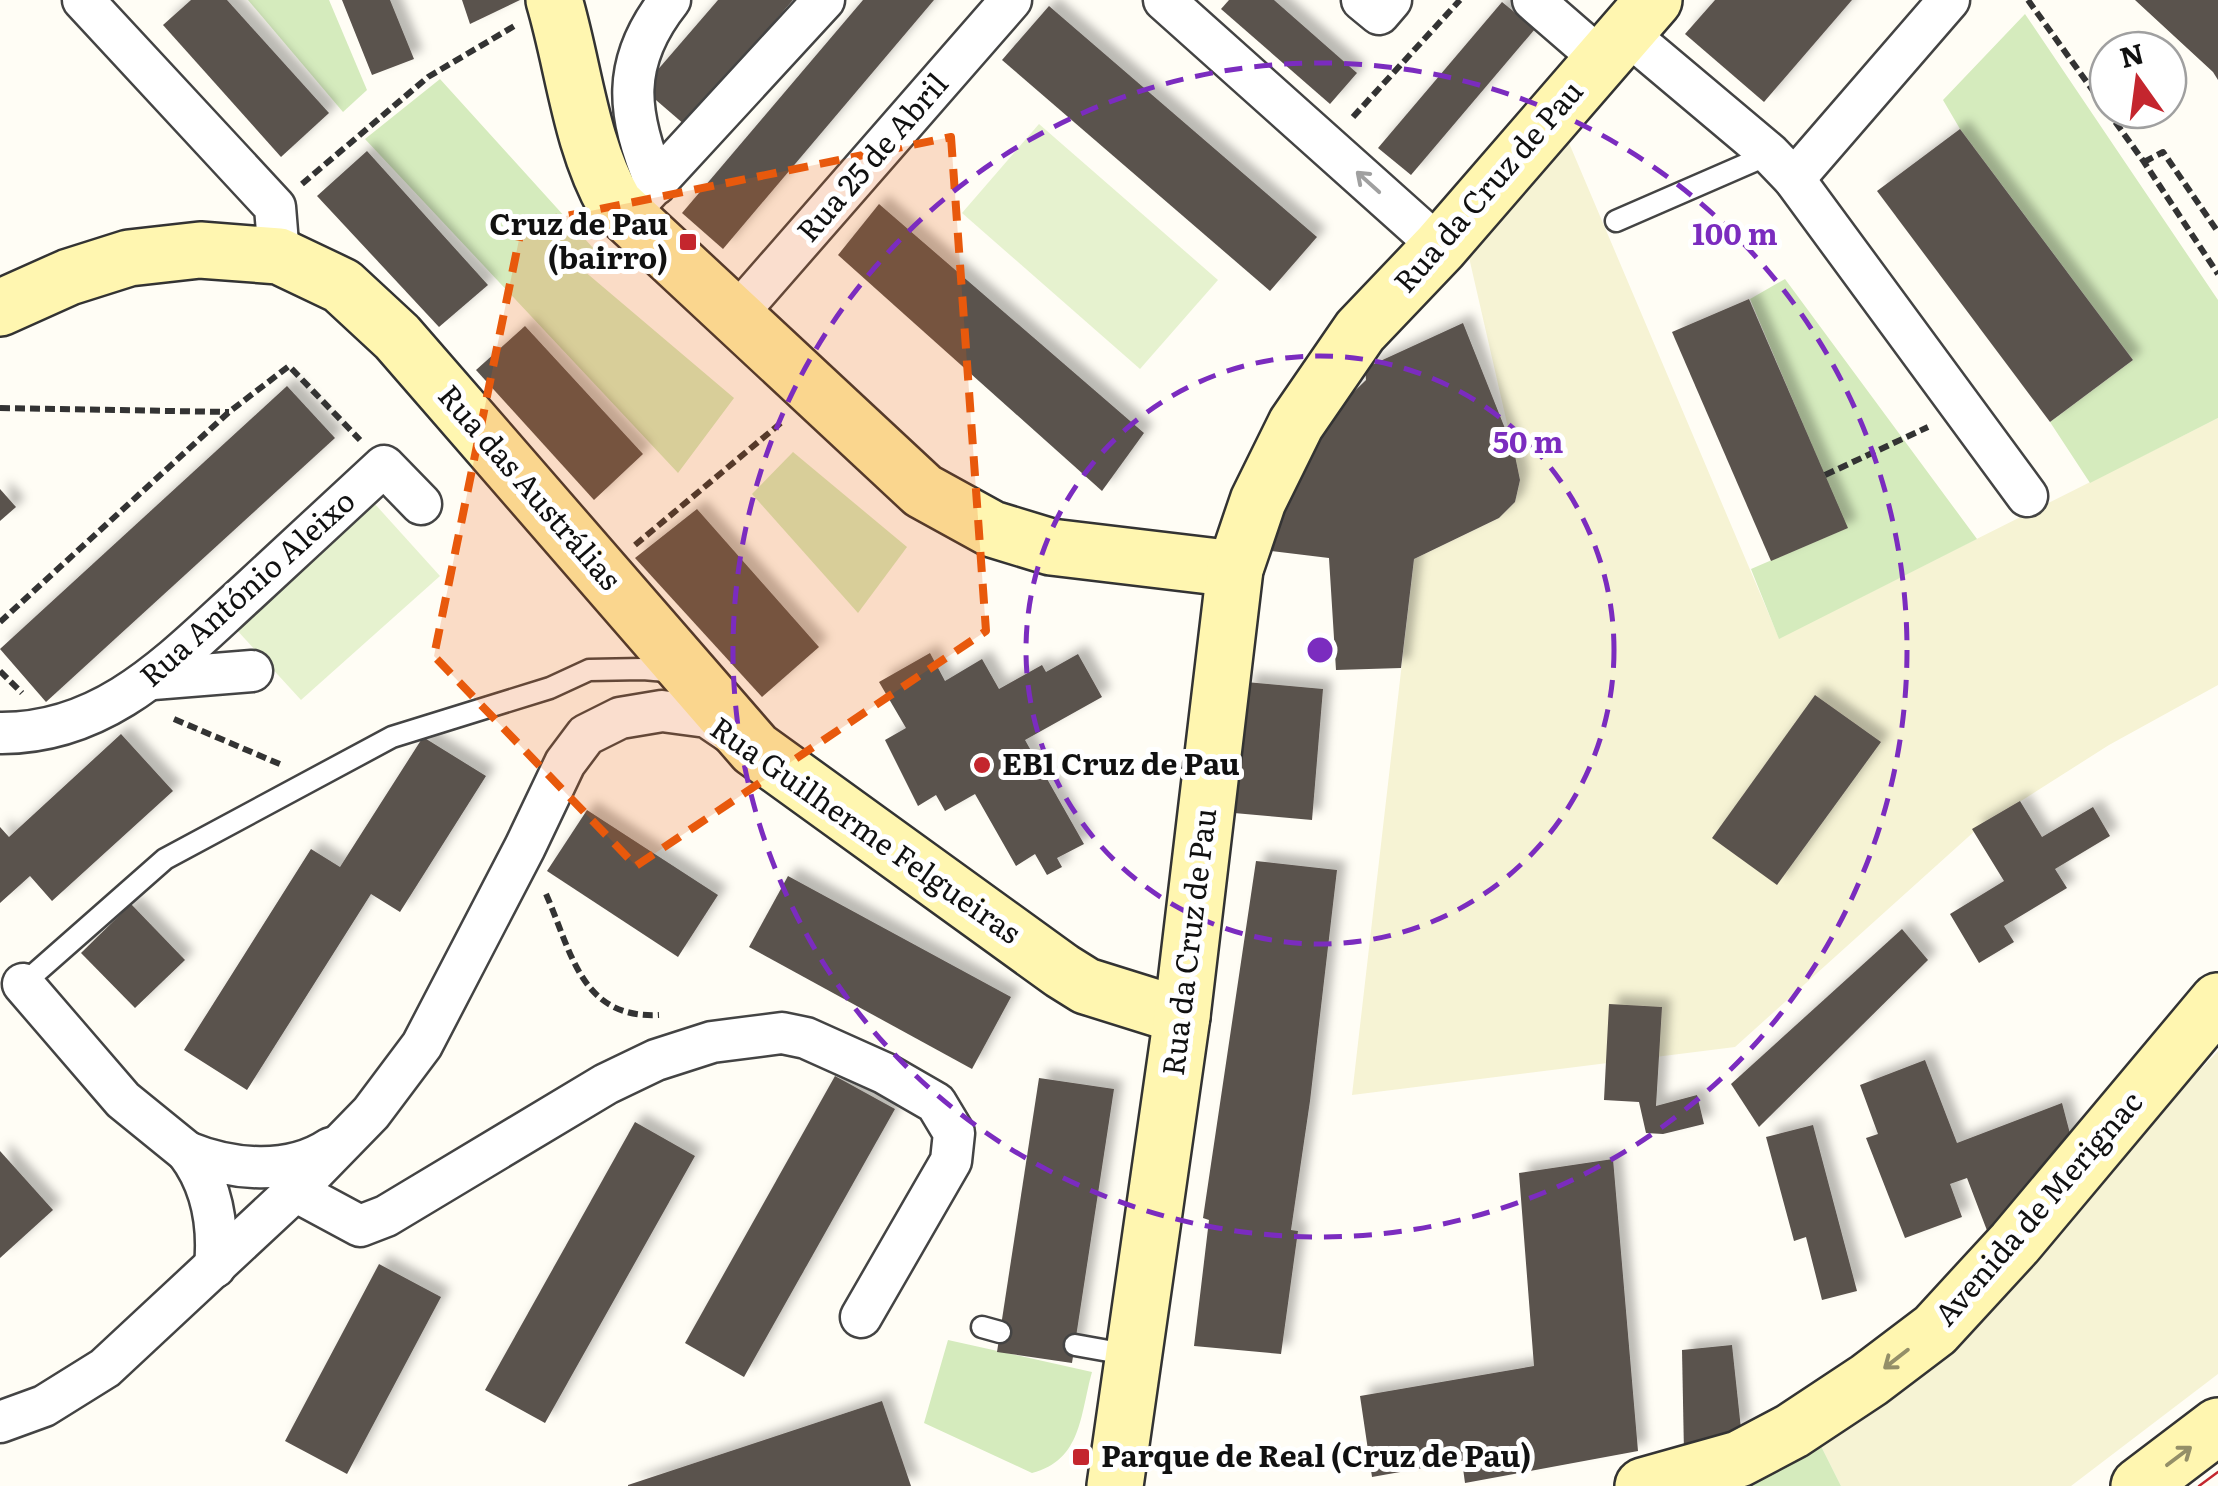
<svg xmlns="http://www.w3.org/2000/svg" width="2218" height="1486" font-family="Literata,serif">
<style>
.farmland{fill:#f6f3d4}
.green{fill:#d5ebbd}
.pitch{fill:#e6f2cf}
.building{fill:#5a524d;filter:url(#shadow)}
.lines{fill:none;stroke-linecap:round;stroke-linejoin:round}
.lane-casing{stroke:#444;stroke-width:25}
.street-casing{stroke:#444;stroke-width:45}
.secondary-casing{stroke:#333;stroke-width:60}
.path{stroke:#333;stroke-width:6;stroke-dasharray:10 5;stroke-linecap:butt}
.lane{stroke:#fff;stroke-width:20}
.street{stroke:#fff;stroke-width:40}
.secondary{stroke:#fff6b0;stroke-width:55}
.tram{stroke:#c4262e;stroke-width:2.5}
.oneway{stroke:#a0a0a0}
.oneway2{stroke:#948f68}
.marked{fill:#e8590c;fill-opacity:0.2;stroke:#e8590c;stroke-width:8;stroke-dasharray:20 12;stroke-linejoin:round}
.ring{fill:none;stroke:#7b2cbf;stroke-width:5;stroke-dasharray:18 12}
.poi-dot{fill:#c4262e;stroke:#fff;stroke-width:4}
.labels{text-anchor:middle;stroke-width:10;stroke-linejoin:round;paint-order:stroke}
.street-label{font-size:30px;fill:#111;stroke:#fff}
.poi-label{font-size:30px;font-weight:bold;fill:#111;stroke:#fff;text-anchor:start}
.centre{fill:#7b2cbf;stroke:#fff;stroke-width:5}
.ring-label{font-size:30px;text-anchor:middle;font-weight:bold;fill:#7b2cbf;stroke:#fff;stroke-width:10;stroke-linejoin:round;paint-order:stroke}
</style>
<defs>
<filter id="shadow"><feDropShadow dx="9" dy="-9" stdDeviation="5" flood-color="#0004"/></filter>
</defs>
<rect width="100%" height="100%" fill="#fffdf5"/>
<!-- farmland -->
<g class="farmland">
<polygon points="1569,143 1779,638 2218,418 2218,685 2109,745 1977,829 1735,1047 1352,1095 1414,559 1499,518 1515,502 1520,480 1468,253"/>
<polygon points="2218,1051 2218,1374 2071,1486 1841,1486 1820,1444 2151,1122"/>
</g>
<!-- green -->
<g class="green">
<polygon points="248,0 329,0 367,90 343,112"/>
<polygon points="2025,14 2218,300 2218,418 2090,483 2050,422 2133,360 1960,129 1943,100"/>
<polygon points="440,79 594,249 583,270 734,398 678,473 365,139"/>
<polygon points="1785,279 1977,539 1779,639 1751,569 1847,528 1750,299"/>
<polygon points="793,452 907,547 858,613 752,494"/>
<path d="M948,1340L1092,1372C1080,1415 1082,1460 1032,1473L924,1423Z"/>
<polygon points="1820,1444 1841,1486 1728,1486"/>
</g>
<!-- pitch -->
<g class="pitch">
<polygon points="1039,124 1218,280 1140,369 962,213"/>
<polygon points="374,503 440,576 301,700 235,628"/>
</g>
<!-- building -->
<g class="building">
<polygon points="191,0 227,0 329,113 281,157 163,25"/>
<polygon points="342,0 390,0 414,59 372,75"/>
<polygon points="462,0 520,0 470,24"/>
<polygon points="718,0 793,0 685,125 642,88"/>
<polygon points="863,0 934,0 723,249 682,213"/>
<polygon points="1229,0 1274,0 1357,73 1330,104 1221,9"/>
<polygon points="1715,0 1852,0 1764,102 1685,34"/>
<polygon points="2135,0 2218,0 2218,80 2213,72"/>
<polygon points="1502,2 1535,29 1411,175 1378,148"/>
<polygon points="1049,6 1317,237 1270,291 1002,60"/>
<polygon points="1960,129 2133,360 2050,422 1877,191"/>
<polygon points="367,151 488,285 439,327 317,196"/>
<polygon points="879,204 1144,433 1102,491 838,255"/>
<polygon points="1749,299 1848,528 1771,561 1672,332"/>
<polygon points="1463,323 1514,451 1520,480 1515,502 1499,518 1414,559 1401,668 1336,670 1329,558 1263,550 1330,415 1366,380 1365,368"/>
<polygon points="525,326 643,454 594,500 476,370"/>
<polygon points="287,386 335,438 46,702 0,649"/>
<polygon points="0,489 16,507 0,521"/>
<polygon points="697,509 819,647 762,697 635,558"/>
<polygon points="930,653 945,681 982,659 999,689 1042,665 1046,672 1078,654 1102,697 1025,740 1084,844 1057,858 1062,867 1047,875 1035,854 1016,866 975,794 945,811 936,795 918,806 885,740 906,728 879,682"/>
<polygon points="1246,682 1323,689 1312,820 1234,813"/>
<polygon points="1815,695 1881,742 1777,885 1712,838"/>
<polygon points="121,734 173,791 52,901 30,876 0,903 0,827 9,837"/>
<polygon points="423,737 486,776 400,912 371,894 247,1090 184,1050 311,849 340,867"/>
<polygon points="2020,801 2042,837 2093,807 2110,836 2055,869 2067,888 2004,926 2014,942 1979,963 1950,914 2004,881 1972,829"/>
<polygon points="587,810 718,895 678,957 547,871"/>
<polygon points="1256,861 1337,870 1310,1101 1291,1230 1298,1231 1281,1354 1194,1346 1209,1220 1203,1218"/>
<polygon points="788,876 1011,997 972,1069 749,947"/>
<polygon points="131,904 185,960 135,1008 81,953"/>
<polygon points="1902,929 1928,960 1759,1127 1731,1084"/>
<polygon points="1609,1004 1662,1007 1656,1106 1697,1095 1704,1124 1663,1134 1646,1133 1639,1102 1604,1100"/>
<polygon points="1925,1060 1957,1143 2062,1103 2073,1145 1991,1241 1967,1178 1950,1184 1962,1217 1905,1238 1866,1138 1878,1134 1860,1085"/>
<polygon points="835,1076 895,1109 744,1377 685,1343"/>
<polygon points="1039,1078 1114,1089 1072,1363 997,1352"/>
<polygon points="635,1122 695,1156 545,1423 485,1390"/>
<polygon points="1813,1125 1857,1291 1822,1300 1806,1237 1794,1241 1766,1137"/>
<polygon points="0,1151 53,1210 0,1258"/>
<polygon points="1613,1159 1638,1451 1465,1483 1462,1461 1372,1477 1360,1396 1534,1366 1519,1173"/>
<polygon points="379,1264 441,1297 347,1474 285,1441"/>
<polygon points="1732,1345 1741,1429 1684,1453 1682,1350"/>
<polygon points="882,1401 911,1486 628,1486 628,1485"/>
</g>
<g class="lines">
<!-- lane casing -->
<g class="lane-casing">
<g id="lane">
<polyline points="1616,221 1770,154"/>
<polyline points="23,984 165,859 392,737 550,688 589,670 643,669 677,672"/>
<polyline points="982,1327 1000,1332"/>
<polyline points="1075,1345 1131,1355"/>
</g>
</g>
<!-- street casing -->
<g class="street-casing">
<g id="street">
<polyline points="83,0 275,207 279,256"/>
<polyline points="1164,0 1440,247"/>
<polyline points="1362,0 1379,14 1391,0"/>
<polyline points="1533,0 1601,59"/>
<polyline points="1625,32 1770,154 1794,179 2027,496"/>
<polyline points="1794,179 1949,0"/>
<path d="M656,184C627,114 620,63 670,0"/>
<polyline points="625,216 824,0"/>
<polyline points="735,316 1011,0"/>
<polyline points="153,679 252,671"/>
<path d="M0,733C107,734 174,659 248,592C293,550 339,508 384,466L421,504"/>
<polyline points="23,984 123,1100 187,1152"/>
<polyline points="295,1191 360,1226 386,1216 606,1084 656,1060 712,1042 782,1033 806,1038 884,1073 936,1103 954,1133 951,1161 861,1317"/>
<path d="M215,1267C219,1225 213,1186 187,1152C231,1170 289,1176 331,1148"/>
<polyline points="0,1422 44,1406 105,1368 295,1191 371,1113 422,1045 525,847 565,763 586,735 620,718 662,711 707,717 735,736"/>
</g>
</g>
<!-- secondary casing -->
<g class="secondary-casing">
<g id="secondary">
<path d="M554,0C574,67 580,143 615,204L923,491L992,529L1051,547L1235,569"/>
<polyline points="0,308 69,277 129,258 200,250 279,256 342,286 397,337 755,749 1062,971 1086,986 1182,1016"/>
<polyline points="1115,1486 1182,1016 1235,569 1258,501 1296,424 1360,331 1440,247 1654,0"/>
<polyline points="1643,1486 1739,1459 1792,1431 1869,1380 1935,1330 2015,1243 2218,1001"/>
<polyline points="2139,1486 2218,1426"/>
</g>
</g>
<!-- path -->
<g class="path">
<polyline points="2028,0 2144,162 2218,274"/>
<polyline points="1353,117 1460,0"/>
<polyline points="2144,162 2163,152 2218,232"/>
<polyline points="302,184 428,77 516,25"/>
<polyline points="0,408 229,412"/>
<polyline points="1825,475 1928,427"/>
<polyline points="635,545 782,422"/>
<polyline points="0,622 229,412 289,366 360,440"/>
<polyline points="0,671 22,693"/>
<polyline points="174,719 282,765"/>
<path d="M546,894C572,953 581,1019 659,1015"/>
</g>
<!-- lane -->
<use href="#lane" class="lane"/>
<!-- street -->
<use href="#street" class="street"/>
<!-- secondary -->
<use href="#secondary" class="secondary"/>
<!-- tram -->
<polyline class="tram" points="2199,1486 2218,1472"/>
</g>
<!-- one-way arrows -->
<defs><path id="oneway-shaft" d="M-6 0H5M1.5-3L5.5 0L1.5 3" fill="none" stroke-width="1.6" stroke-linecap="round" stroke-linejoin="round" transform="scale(2.5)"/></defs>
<use class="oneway" href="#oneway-shaft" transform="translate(1368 182) rotate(-138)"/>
<g class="oneway2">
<use href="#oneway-shaft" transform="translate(1896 1359) rotate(142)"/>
<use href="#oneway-shaft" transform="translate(2179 1456) rotate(-37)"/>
</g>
<!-- marked area -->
<path class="marked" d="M951,137L986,631L636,866L434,656L522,225Z"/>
<!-- distance rings -->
<g class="ring">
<circle cx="1320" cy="650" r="294"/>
<circle cx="1320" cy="650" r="587"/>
</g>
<!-- markers -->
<g class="poi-dot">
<rect x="678" y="232" width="20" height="20" rx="5"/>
<circle cx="982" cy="765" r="10"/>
<rect x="1071" y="1447" width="20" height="20" rx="5"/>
</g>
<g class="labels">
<!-- street labels -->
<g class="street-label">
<text transform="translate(873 158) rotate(-49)" y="10">Rua 25 de Abril</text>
<text transform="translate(1489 187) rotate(-49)" y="10">Rua da Cruz de Pau</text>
<text transform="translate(529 488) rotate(49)" y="10">Rua das Austrálias</text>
<text transform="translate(248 589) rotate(-42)" y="10">Rua António Aleixo</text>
<text transform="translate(865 831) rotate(35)" y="10">Rua Guilherme Felgueiras</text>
<text transform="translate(1190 942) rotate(-83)" y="10">Rua da Cruz de Pau</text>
<text transform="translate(2039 1209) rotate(-49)" y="10">Avenida de Merignac</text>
</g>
<!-- poi labels -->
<g class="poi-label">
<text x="668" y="235" text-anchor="end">Cruz de Pau<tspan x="668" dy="34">(bairro)</tspan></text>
<text x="1002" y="775">EB1 Cruz de Pau</text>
<text x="1101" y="1467">Parque de Real (Cruz de Pau)</text>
</g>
</g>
<circle cx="1320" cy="650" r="15" class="centre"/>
<g class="ring-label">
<text x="1735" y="245">100 m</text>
<text x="1528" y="453">50 m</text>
</g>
<!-- north arrow -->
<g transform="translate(2138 80) rotate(346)"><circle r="48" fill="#ffffff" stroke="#a0a0a0" stroke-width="2.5"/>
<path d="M0-8L18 38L0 25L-18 38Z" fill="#c4262e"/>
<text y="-15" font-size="28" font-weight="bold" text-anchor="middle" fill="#111111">N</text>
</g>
</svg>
